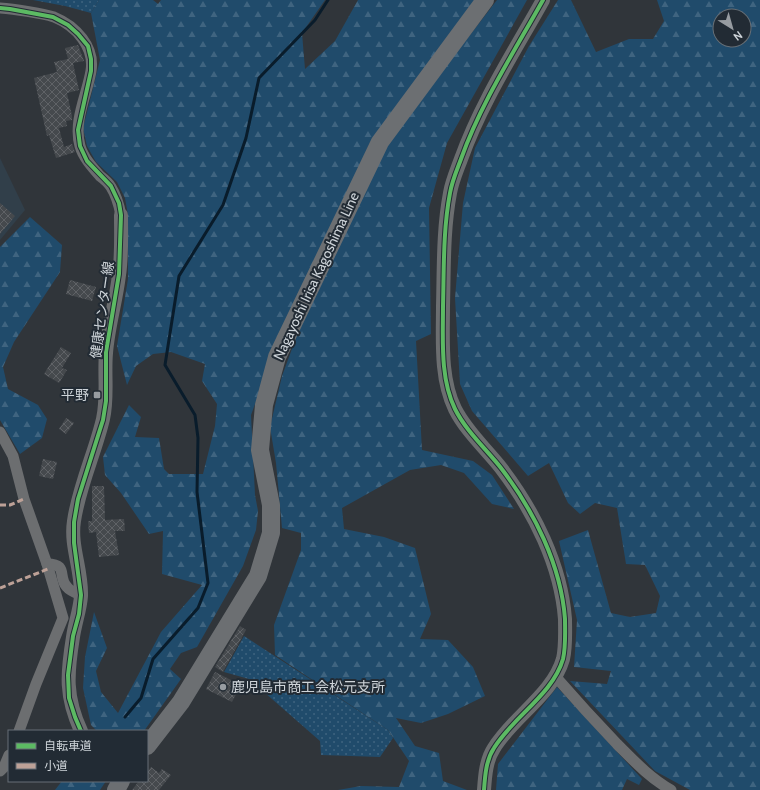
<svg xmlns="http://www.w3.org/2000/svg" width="760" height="790" font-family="Cabin,'Noto Sans JP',sans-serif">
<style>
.built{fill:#313f4a}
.green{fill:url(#green-dots)}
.forest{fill:url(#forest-firs);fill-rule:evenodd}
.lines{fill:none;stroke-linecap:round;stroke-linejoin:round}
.stream{stroke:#091c2b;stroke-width:3}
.building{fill:url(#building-cross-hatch)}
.minor{stroke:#6c6e70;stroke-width:11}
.tertiary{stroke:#6c6e70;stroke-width:14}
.primary{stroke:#6c6f72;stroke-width:18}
.quiet{stroke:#bda197;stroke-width:3;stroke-dasharray:6 3;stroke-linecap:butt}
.cycleway-casing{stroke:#222b34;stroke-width:6}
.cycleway{stroke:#5cba63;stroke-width:4}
.poi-dot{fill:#979ca1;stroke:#222b34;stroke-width:1.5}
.labels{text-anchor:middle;stroke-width:4;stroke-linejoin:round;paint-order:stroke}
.street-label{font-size:14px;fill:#ced4d9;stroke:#222b34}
.poi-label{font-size:14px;fill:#ced4d9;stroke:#222b34;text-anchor:end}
</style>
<defs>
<pattern id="green-dots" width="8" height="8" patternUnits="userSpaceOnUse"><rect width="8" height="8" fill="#204b6b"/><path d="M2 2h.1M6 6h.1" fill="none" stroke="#3f6480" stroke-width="1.8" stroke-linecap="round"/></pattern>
<pattern id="forest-firs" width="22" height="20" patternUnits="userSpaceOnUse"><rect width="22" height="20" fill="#204b6b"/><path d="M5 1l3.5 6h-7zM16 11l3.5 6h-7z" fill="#3f6480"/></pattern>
<pattern id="building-cross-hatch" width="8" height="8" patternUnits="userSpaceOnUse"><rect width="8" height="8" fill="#45494d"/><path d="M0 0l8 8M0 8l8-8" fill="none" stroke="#5f6266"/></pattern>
</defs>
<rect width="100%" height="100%" fill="#30353a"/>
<!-- built -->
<polygon class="built" points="0,158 25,210 0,240"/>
<!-- green -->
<g class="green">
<polygon points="33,0 99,0 91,13 65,6"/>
<polygon points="244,636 388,730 393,738 380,757 321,755 320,741 249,679 224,672"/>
</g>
<!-- forest -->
<g class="forest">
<polygon points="99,0 153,0 158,4 161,0 325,0 302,33 305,69 335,41 358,0 478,0 369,145 281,334 251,415 255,495 258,511 256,530 243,566 197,647 181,653 170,669 181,679 144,731 97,731 91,725 83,688 85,657 94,612 107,648 96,671 101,692 118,713 161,632 202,585 162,574 163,531 149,534 121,493 105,475 103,457 129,405 141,417 135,437 159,438 164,469 169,474 203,474 215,426 217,404 202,381 205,364 171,352 153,354 136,366 127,385 117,346 128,279 128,215 125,198 117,182 96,162 87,146 83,128 100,60 91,13"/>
<polygon points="497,0 527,0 447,143 429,208 431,334 416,341 422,450 473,461 492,475 514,509 492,504 464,473 441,465 410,470 342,508 344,529 384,537 415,548 431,614 420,639 448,640 473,667 485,696 448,714 421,723 396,718 415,746 439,753 443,781 467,790 338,790 361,786 399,787 409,761 388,730 275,655 274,625 301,550 301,533 282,528 276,463 270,427 282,376 311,297 388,141"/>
<path d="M558,0H571L596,52L629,39H653L664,21L657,0H760V790H690L655,771L570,681L607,684L611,671L574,667L577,620L559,541L588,530L611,613L630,617L656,613L660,596L645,565L626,564L617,508L595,503L580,514L568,503L549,463L528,476L472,411L460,384L455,298L463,203L475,148L529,46ZM720,16H744V40H720Z"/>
<polygon points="30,217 62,245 60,272 14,342 3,367 8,389 38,405 47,419 42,438 20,454 0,420 0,247"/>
<polygon points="557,687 642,779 639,785 627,779 622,790 496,790 498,764"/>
<polygon points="62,781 106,781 100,790 55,790"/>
</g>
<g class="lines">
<!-- stream -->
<polyline class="stream" points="125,717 141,698 153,659 198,608 208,583 197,492 198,438 195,415 165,365 179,276 223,205 246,138 259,78 315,20 328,0"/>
</g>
<!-- building -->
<g class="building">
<polygon points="78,45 84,61 73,63 79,90 67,93 72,116 72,120 66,121 67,126 59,128 64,147 72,144 75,152 56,158 49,135 47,136 34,78 57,72 54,62 68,59 65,48"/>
<polygon points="0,203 15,216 0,234"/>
<polygon points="70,280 96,287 92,301 66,294"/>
<polygon points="61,347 71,353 62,368 67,370 59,383 44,374"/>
<polygon points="66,418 74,423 66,434 59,429"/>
<polygon points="43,459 57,462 53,479 39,476"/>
<polygon points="92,486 104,486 105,520 124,519 125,531 115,531 119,555 99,557 96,532 89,533 88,521 92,521"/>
<polygon points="240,626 246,630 223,672 215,667"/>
<polygon points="215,672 241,685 232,702 206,689"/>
<polygon points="151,767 159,773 162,769 171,775 159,790 132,790 139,781 147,781 147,772"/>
</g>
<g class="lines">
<!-- minor -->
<g class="minor">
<path d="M0,8C13,9 42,13 54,17C76,26 95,47 91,71C87,95 73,121 80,146C83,157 92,167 100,176C104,179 108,182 111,187C116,195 119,205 121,215"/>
<polyline points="0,432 13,456 24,499 47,564 63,618 36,684 19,731"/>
<path d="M47,564C69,564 57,577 67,587C70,591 76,593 81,595"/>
<path d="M555,676C575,699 596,722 617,744C634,761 650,778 671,790"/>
<polyline points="0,771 4,767 9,755"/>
</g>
<!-- tertiary -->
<g class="tertiary">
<path d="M81,731C65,696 67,674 73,637C75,623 80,610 81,596C82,570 70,546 74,521C79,486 95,453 103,419C108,397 104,375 106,353C108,327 116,301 119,275C122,256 121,235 121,215"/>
<path d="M484,790C485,776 486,760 494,748C513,717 553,694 563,659C566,646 565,632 565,619C561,565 534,511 501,468C486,449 466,431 455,409C440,378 443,340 443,306C444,268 443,230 450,193C452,181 457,170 461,159C481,103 514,52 543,0"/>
</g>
<!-- primary -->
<g class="primary">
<polyline points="147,746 181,702 258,576 271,533 271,505 260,450 264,405 277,357 380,142 485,0"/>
<polyline points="116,790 121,781"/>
</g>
<!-- quiet -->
<g class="quiet">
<polyline points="0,505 10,505 24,499"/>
<polyline points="0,588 48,569"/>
</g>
<!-- cycleway casing -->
<g class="cycleway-casing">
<g id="cycleway">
<polyline points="0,8 10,9 53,17 68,25 78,34 88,46 91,59 91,71 78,130 80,146 87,161 111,186 119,203 121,215 119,274 106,352 106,401 103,420 78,499 74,522 74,543 81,595 79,614 73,636 68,675 69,698 75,717 81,731"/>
<path d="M484,790C485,776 486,760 494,748C513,717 553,694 563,659C566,646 565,632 565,619C561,565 534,511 501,468C486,449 466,431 455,409C440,378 443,340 443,306C444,268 443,230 450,193C452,181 457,170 461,159C481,103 514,52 543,0"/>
</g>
</g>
<!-- cycleway -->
<use href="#cycleway" class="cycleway"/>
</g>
<!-- markers -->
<g class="poi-dot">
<rect x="93" y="391" width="8" height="8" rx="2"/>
<circle cx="223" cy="687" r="4"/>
</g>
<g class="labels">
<!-- street labels -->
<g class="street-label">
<text transform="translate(316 276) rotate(-65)" y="5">Nagayoshi Irisa Kagoshima Line</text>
<text transform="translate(102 310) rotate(-82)" y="5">健康センター線</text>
</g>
<!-- poi labels -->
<g class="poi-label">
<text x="89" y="400">平野</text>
<text x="231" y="692" text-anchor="start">鹿児島市商工会松元支所</text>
</g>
</g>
<!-- legend -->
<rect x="8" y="730" width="140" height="52" fill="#222b34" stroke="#676f76"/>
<rect x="16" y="743" width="20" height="6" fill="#5cba63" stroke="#676f76"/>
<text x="44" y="750" font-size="12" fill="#ced4d9">自転車道</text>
<rect x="16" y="763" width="20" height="6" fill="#bda197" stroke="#676f76"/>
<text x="44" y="770" font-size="12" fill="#ced4d9">小道</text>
<!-- north arrow -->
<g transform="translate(732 28) rotate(143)"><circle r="19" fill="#222b34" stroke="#676f76"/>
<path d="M0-3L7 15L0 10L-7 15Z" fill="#979ca1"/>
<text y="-6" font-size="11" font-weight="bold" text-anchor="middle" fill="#ced4d9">N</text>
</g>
</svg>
